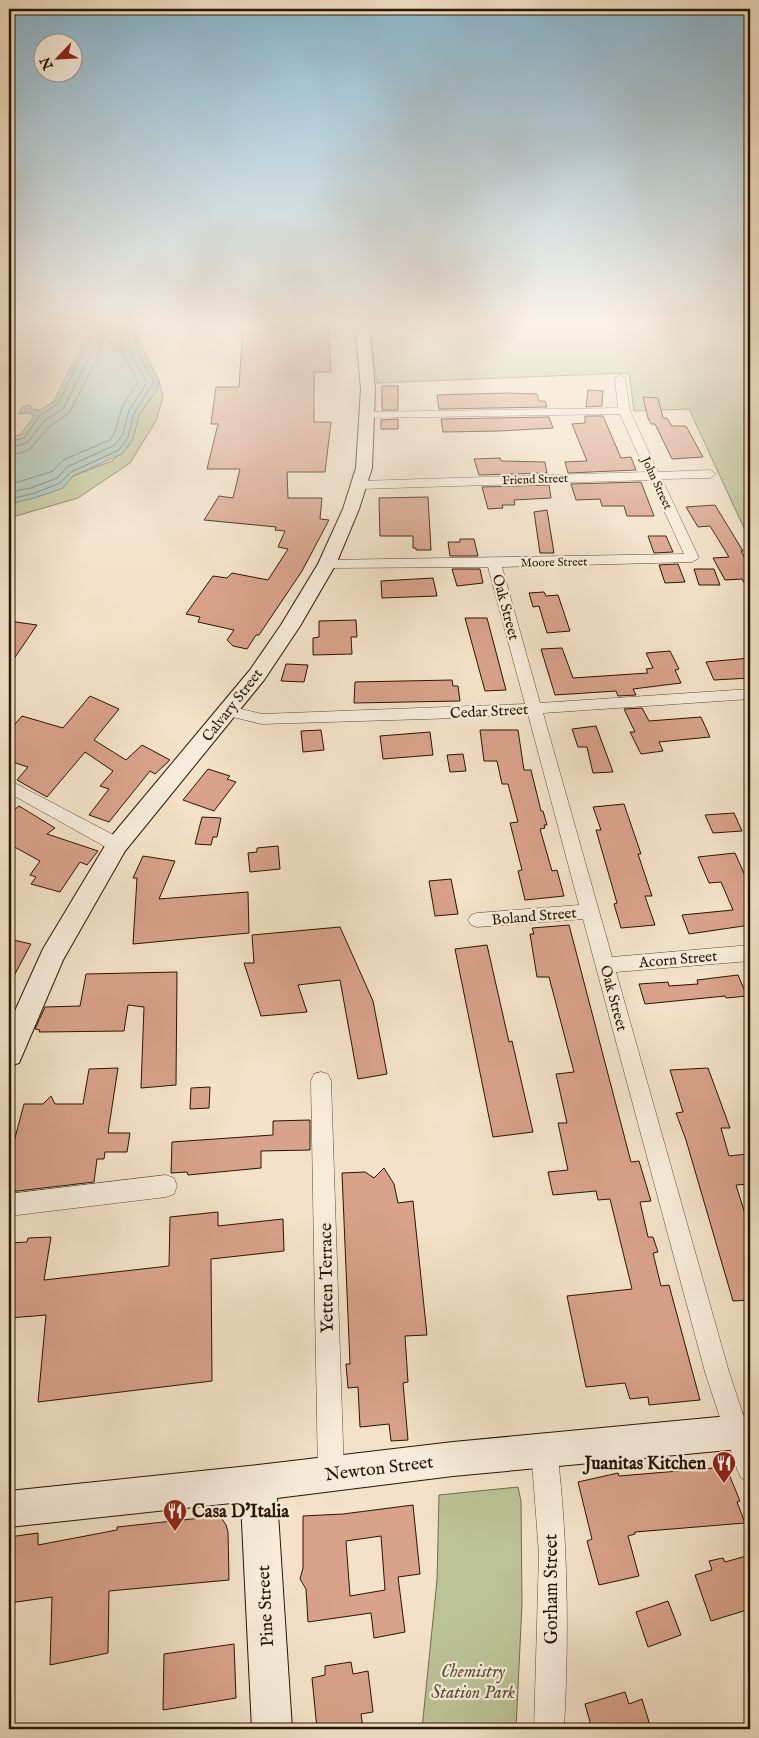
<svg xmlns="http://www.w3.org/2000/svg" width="759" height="1738" font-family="'IM FELL English',serif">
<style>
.green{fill:#bbc396;stroke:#726c4c}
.water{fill:#9cbfb1;stroke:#6e7b6b}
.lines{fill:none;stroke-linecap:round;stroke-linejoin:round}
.shore{stroke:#626a59;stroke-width:1}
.building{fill:#d9a28b;stroke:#281601;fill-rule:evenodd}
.street-casing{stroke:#5b4933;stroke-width:1}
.secondary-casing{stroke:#281601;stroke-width:2}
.street{fill:#f7ecdc;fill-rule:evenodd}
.secondary{fill:#f7ecdc;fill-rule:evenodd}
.labels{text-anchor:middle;stroke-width:4.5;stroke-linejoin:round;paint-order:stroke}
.far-street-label{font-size:12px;fill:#281601;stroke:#f7ecdc}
.street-label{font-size:15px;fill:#281601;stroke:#f7ecdc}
.near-street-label{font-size:18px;fill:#281601;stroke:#f7ecdc}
.near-poi-label{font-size:18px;font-weight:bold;fill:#281601;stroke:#f7ecdc;text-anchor:end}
.near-park-label{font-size:18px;font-style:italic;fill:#5b5335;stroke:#f7ecdc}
</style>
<rect width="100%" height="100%" fill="#f3e2c9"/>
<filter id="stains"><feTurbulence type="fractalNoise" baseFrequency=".004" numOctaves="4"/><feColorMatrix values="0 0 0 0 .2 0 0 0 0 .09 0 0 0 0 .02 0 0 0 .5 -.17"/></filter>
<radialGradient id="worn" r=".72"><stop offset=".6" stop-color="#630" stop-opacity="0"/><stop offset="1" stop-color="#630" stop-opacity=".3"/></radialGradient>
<!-- green -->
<g class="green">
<polygon points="369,325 750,325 750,541 689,409 634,411 629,373 377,383"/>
<polygon points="159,381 163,397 156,421 130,463 78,498 9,518 9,504 34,498 63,488 73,476 112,461 129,446 139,415 154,394"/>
<polygon points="518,1487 521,1501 522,1604 516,1729 422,1729 437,1580 439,1495"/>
</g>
<!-- water -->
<polygon class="water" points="92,325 143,325 138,334 139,341 159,381 156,391 139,415 133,439 122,454 73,476 63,488 34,498 9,504 9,438 21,434 34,416 29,413 19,414 22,407 30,405 32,409 40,410 54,401"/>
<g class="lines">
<!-- shore -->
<g class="shore">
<polyline points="9,442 24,438 40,415 58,404 96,325"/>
<polyline points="9,449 28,442 45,420 63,409 99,337 102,325"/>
<polyline points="9,456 29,450 50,426 69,413 92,369 110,325"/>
<path d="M9,485L53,471L63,460L110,440L115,432L122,407L138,382C129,363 116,347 122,325"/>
<path d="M9,492L31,488L57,478L67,467L115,445L123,434L129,410L147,383C138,364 123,347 130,325"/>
<path d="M9,499L32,494L60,483L71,472L119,450L128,437L134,413L154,382C145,363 130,347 137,325"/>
</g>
</g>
<!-- building -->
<g class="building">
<polygon points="243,325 328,327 331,372 314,372 314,422 331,422 325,472 287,472 288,498 322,498 320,519 329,520 302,571 259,635 256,635 247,649 233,646 227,640 234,630 198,622 200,617 186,614 213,576 227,578 232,573 268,580 288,549 278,547 285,531 275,530 276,527 204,520 219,496 233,498 240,469 207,469 218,424 211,424 216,387 239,387"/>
<rect x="382" y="386" width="16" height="24"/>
<polygon points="588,390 603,391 602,406 586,407"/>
<polygon points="507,393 537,394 539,401 545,401 547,407 439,409 437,395"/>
<polygon points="643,397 658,398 663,418 667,418 672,426 686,426 703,457 672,459 655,424 651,424 648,418"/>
<polygon points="585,416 603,416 621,458 631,457 636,470 568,473 565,462 587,461 572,424 585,423"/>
<polygon points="549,417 553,428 500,431 443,432 441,419"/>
<polygon points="398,419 398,429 381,429 381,420"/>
<polygon points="500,458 501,461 545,462 547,473 479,475 474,459"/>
<polygon points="641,482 654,516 627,516 624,506 602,506 600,499 576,500 571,484"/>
<polygon points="549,485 551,498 514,500 515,505 502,505 503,508 488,509 482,487"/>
<polygon points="428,497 431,550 416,550 416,548 413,548 413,536 380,536 379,498"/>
<polygon points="715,505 743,551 741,551 750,568 750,584 746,586 742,579 725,580 713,558 729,557 710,526 698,527 686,507"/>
<polygon points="547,510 554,553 540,553 534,512"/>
<polygon points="648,536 666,536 673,552 654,553"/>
<polygon points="460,539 474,539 478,556 450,556 448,542 460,542"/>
<polygon points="678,564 685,582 665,583 659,565"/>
<polygon points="452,569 480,569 483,583 457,586"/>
<polygon points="694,569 714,569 720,585 699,585"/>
<polygon points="433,578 437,596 382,598 381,581"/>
<polygon points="544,592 546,596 558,595 570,631 547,633 539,606 533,607 529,593"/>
<polygon points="465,618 487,618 506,690 485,691"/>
<polygon points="356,620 357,637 351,637 352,654 313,655 313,638 319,637 319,621"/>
<polygon points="9,621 37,625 9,666"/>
<polygon points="562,648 573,678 648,673 646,669 653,668 646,653 670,651 679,669 675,670 681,683 633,689 636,695 618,696 616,691 555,695 541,649"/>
<polygon points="750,658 750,678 714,680 706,662"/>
<polygon points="286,664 308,665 304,682 281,681"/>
<polygon points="452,680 453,686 458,686 460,701 354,703 355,682"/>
<polygon points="90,696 119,709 94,740 126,760 142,745 170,760 155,774 150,771 109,822 89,815 109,789 100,786 113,771 85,752 47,797 17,780 28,767 9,761 9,731 22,716 63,728"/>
<polygon points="642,708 649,721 701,717 710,737 659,742 663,751 641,754 630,732 635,732 624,709"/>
<polygon points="596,726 613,772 593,773 587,747 578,747 572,729"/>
<polygon points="321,730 324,750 303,752 301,731"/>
<polygon points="480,730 518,730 524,770 531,770 541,811 543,811 547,825 544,825 545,828 540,829 552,871 557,870 564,896 525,900 518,871 522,870 510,823 518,822 508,784 502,784 497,761 484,761"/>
<polygon points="430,732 433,755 383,759 380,736"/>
<polygon points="463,754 466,771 450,772 447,755"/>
<polygon points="208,769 230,776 227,779 236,782 214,811 183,800"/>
<polygon points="624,804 641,854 638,854 652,896 645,896 655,925 621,928 614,904 617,903 596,830 601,830 593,807"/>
<polygon points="19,806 55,828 47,834 98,851 87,865 80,862 60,892 31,884 36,877 30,875 40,861 9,844 9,814"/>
<polygon points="734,813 742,831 713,833 705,815"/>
<polygon points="202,817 221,818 217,837 213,837 211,845 195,844"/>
<polygon points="278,846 280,869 250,872 248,853 257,852 257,848"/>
<polygon points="735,853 750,887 750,925 689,934 682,915 733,910 721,882 709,883 698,857"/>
<polygon points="143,856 175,861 159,899 248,892 249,933 133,944 137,878 133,878"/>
<polygon points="451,879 458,914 435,916 429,881"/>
<polygon points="569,925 631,1162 639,1161 651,1201 640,1202 648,1237 653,1237 658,1252 653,1253 661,1286 669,1285 700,1400 649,1405 648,1397 630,1399 625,1383 586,1387 567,1296 632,1289 610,1199 598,1200 596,1191 553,1195 548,1172 568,1170 558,1123 567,1123 556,1074 574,1072 549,977 537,977 530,934 534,934 532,928"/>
<polygon points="340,927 373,1001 387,1074 358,1079 340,980 298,985 307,1012 261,1016 244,963 254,963 252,935"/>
<polygon points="9,939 31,944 9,985"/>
<polygon points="487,945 509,1042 512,1041 533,1132 493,1137 455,949"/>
<polygon points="177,972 176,1085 141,1088 144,1007 128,1005 124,1031 39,1032 40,1030 35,1029 45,1007 80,1006 86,974"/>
<polygon points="738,975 747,996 726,998 725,996 645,1004 639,984 668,982 669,986 698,984 697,980"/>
<polygon points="118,1068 108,1133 130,1133 127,1152 105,1152 104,1159 97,1159 94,1182 9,1192 9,1154 11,1153 24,1104 43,1104 51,1096 55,1104 83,1104 89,1069"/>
<polygon points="708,1068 730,1128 721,1128 729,1156 747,1154 750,1165 750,1184 736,1185 750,1230 750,1300 733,1301 686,1140 676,1113 683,1112 670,1070"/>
<polygon points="210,1087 209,1108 190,1109 191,1088"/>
<polygon points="310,1120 310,1150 261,1151 261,1168 188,1175 187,1172 171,1173 172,1142 273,1135 273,1121"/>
<polygon points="384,1168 394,1184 398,1203 413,1201 427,1335 405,1336 408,1382 403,1383 408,1440 391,1441 389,1424 360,1427 358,1387 348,1388 346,1364 350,1364 342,1173 365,1172 374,1178"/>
<polygon points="218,1212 218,1226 283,1219 284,1251 211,1259 212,1381 38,1402 46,1315 9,1318 9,1243 27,1242 28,1238 51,1237 44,1280 169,1266 170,1217"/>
<polygon points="726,1467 740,1501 737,1502 745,1523 635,1532 635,1534 628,1536 639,1576 599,1585 587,1541 592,1539 578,1482 618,1473 619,1476"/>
<path d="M413,1505L420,1574L398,1577L405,1632L374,1638L371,1613L308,1622L306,1589L300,1579L303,1568V1516L343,1514ZM381,1536L385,1590L350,1596L346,1541Z"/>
<polygon points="220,1516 226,1525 228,1532 229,1580 109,1591 108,1653 50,1665 52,1597 9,1603 9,1537 38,1533 38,1545 117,1530 117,1527"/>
<polygon points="750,1555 750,1609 711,1621 695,1575 712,1570 709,1561 723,1558 725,1562"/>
<polygon points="668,1601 681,1635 648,1647 636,1612"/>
<polygon points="234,1644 236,1698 163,1710 164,1654"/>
<polygon points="351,1662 353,1674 368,1671 373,1712 361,1714 363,1728 317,1729 312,1678 325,1675 325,1666"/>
<polygon points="625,1692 629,1704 642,1699 651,1729 592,1729 585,1704"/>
</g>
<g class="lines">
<!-- street casing -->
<g class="street-casing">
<g id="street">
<polygon points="620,375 625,378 630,411 658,472 710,470 716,474 710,478 662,479 699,558 692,562 502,567 540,703 750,689 750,699 543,713 612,957 750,945 750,961 616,972 729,1372 750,1436 750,1482 741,1478 737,1469 705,1372 583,919 477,927 471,925 468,920 471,915 477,913 579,905 528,714 459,718 262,724 224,715 221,711 224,707 229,706 262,714 525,704 488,567 327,568 320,564 327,560 684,554 650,480 360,489 354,485 360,481 646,472 620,414 367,418 361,415 367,412 618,408 615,378"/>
<polygon points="9,780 123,840 126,845 123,850 117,852 111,850 9,793"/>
<polygon points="321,1072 328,1074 331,1081 344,1475 340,1484 331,1488 322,1484 318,1475 311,1081 314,1074"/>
<polygon points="166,1175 174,1178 177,1186 174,1194 166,1197 9,1216 9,1194"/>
<path d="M544,1436L553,1440L557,1449C568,1542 569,1636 564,1729H534L539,1554L531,1449L535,1440Z"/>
</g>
</g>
<!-- secondary casing -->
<g class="secondary-casing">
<g id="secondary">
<polygon points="355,325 369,325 375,389 372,468 359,509 336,564 300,626 264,680 125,851 63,960 19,1063 9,1066 9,1024 43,949 109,839 250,670 281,625 318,564 343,509 356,468 361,389"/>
<polygon points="750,1414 750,1448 453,1476 277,1498 292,1729 252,1729 241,1502 9,1527 9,1491 258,1465 453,1442"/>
</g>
</g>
<!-- street -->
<use href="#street" class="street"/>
<!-- secondary -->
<use href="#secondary" class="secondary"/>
</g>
<!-- sky -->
<linearGradient id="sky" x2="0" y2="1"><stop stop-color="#89b8d2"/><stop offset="0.57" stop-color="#faf2e7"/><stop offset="1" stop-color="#faf2e7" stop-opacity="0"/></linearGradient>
<rect width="759" height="568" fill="url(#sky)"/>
<!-- icons -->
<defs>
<g id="restaurant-pin" transform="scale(1.25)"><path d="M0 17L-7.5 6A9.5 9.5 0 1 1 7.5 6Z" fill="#8f2418" stroke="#f7ecdc"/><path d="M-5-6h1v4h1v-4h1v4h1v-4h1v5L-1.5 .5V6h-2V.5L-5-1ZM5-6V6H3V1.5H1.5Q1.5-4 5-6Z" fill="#fff"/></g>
</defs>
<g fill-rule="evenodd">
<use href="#restaurant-pin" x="724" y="1463"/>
<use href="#restaurant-pin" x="175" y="1511"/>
</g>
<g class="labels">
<!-- far-street labels -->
<g class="far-street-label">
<text transform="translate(535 479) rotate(-2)" y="4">Friend Street</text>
<text transform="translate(657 483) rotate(65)" y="4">John Street</text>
<text transform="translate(554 562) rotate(-1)" y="4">Moore Street</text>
</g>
<!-- street labels -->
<g class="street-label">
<text transform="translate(506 607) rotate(75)" y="5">Oak Street</text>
<text transform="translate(232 705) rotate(-52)" y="5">Calvary Street</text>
<text transform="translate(489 711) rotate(-3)" y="5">Cedar Street</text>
<text transform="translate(534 916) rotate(-5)" y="5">Boland Street</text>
<text transform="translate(678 959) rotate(-5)" y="5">Acorn Street</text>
<text transform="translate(614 998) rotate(75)" y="5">Oak Street</text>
</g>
<!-- near-street labels -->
<g class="near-street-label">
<text transform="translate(326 1278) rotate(-91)" y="6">Yetten Terrace</text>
<text transform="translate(379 1468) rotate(-7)" y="6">Newton Street</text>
<text transform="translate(551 1589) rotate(-90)" y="6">Gorham Street</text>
<text transform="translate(265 1606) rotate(-93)" y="6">Pine Street</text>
</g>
<!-- near-poi labels -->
<g class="near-poi-label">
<text x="706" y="1469">Juanitas Kitchen</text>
<text x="192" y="1517" text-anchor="start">Casa D'Italia</text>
</g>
<!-- near-park labels -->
<g class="near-park-label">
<text x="473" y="1677">Chemistry<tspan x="473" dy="21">Station Park</tspan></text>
</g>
</g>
<!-- margin -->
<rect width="759" height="1738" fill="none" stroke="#f3e2c9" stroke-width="30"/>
<rect x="10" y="10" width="739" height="1718" fill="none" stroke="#281601" stroke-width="2.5"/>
<rect x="15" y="15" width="729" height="1708" fill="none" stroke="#281601"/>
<!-- north arrow -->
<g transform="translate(58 58) rotate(245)"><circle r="24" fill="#f7ecdc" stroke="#a49684"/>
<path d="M0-4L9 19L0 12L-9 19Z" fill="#8f2418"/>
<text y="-8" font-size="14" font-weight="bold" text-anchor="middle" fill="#281601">N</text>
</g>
<rect width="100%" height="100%" filter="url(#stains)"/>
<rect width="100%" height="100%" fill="url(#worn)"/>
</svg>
